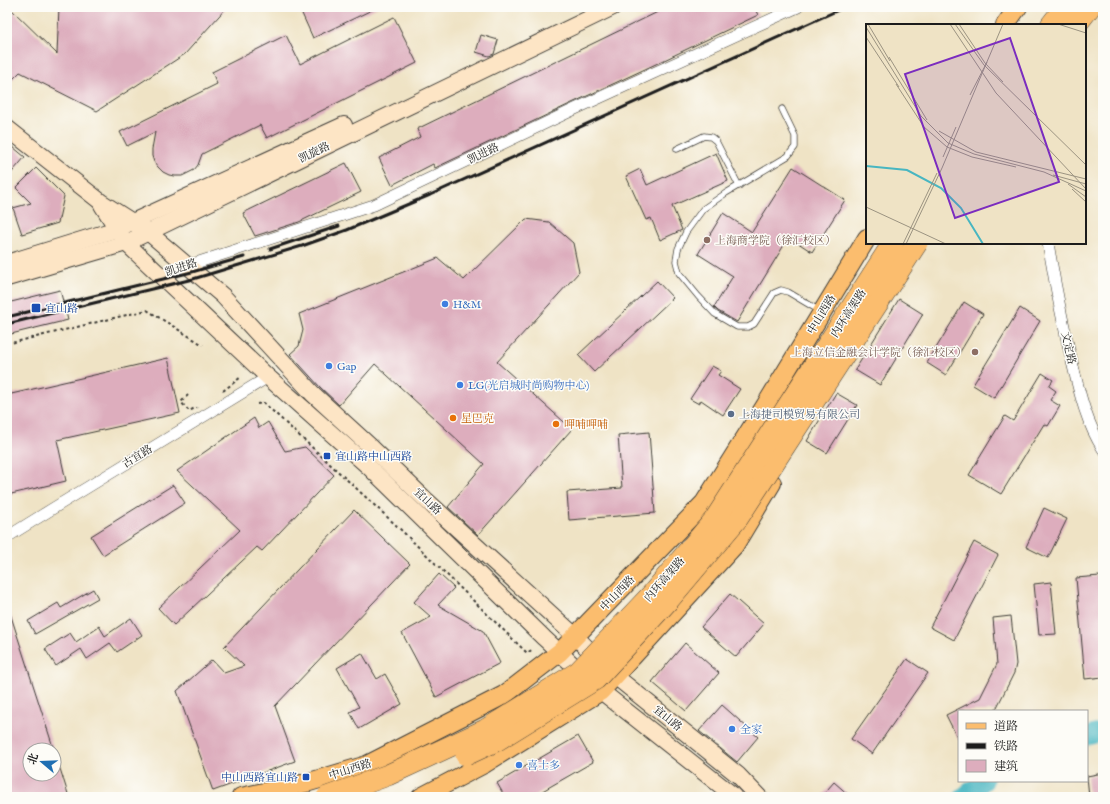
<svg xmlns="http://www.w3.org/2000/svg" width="1110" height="804" font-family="'IM FELL English','Noto Serif SC',serif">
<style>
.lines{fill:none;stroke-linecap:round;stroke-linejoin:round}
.river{stroke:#48b6c1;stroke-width:19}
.building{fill:#ddadbd}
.lane-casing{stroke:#3c3a35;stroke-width:7}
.street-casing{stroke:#3c3a35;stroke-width:12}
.secondary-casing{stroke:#3c3a35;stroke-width:18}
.primary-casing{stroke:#3c3a35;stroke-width:20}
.highway-casing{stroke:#3c3a35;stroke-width:22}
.path{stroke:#3c3a35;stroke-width:2;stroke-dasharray:3 3;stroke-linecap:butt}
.lane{stroke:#fff;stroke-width:5.5}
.street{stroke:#fff;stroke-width:11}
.secondary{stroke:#fde5c5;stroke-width:16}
.primary{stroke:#fbbd6e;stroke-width:18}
.highway{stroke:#fbbd6e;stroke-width:21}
.rail{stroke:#1c1c1c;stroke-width:3}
.highway-bridge-casing{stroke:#3c3a35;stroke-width:22;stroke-linecap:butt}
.highway-bridge{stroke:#fbbd6e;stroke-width:21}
.education-dot{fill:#8d6e63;stroke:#fdfcf7;stroke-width:1.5}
.shop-dot{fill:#3f7fe0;stroke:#fdfcf7;stroke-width:1.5}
.transit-dot{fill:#1a4fb4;stroke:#fdfcf7;stroke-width:1.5}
.service-dot{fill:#5c6f8a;stroke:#fdfcf7;stroke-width:1.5}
.food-dot{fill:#e8710a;stroke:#fdfcf7;stroke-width:1.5}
.labels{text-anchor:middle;stroke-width:3;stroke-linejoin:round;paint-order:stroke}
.street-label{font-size:11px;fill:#1c1c1c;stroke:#fdfcf7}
.education-label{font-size:11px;fill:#785e54;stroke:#fdfcf7;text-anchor:start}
.shop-label{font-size:11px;fill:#366cbe;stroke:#fdfcf7;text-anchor:start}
.transit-label{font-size:11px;fill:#164399;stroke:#fdfcf7;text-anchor:start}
.service-label{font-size:11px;fill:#4e5e75;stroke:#fdfcf7;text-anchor:start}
.food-label{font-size:11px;fill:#c56008;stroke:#fdfcf7;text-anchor:start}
.inset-river{fill:none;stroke:#48b6c1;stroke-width:2}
.inset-road{fill:none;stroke:#9b9381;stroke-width:1}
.view{fill:#7b2cbf;fill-opacity:0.15;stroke:#7b2cbf;stroke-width:2}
.inset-edge{fill:none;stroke:#1c1c1c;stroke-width:2}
</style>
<rect width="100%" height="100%" fill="#fdfcf7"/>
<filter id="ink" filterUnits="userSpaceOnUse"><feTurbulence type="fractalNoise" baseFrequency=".025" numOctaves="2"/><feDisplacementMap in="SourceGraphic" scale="8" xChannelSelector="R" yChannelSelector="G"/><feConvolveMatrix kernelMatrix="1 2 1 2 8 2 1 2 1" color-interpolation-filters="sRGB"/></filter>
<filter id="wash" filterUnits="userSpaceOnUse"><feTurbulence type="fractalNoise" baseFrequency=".012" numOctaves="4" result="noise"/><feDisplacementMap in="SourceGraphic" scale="16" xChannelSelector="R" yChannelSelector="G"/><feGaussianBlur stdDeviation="0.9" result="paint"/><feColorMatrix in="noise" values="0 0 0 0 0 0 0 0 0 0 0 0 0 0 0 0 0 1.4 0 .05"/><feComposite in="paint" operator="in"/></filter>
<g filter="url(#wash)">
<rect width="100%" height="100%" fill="#efe3c5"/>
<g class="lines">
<!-- river -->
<g class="river">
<polyline points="1087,736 1103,732"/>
<polyline points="963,797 984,781"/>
</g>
</g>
<g id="blocks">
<!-- building -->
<g class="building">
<polygon points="7,7 9,7 57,54 59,7 227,7 185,54 97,111 20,72 7,85"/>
<polygon points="299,7 378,7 313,38"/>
<polygon points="668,7 754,7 758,15 658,63 572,103 435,168 433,164 392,185 379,158 420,137 417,129"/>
<polygon points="394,17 417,63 267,138 260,125 202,154 198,165 194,170 182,176 175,176 169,175 163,172 158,167 154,162 152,156 152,149 155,132 127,146 120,132 217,84 212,72 286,35 300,64"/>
<polygon points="481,35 498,40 494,54 489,56 476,52"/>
<polygon points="7,142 25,157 7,178"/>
<polygon points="716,153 728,181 672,206 682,230 660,240 651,218 646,220 626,176 640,169 647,185"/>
<polygon points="346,163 361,192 299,222 255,236 243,213"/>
<polygon points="793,167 845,200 812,252 789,237 737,322 718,311 714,307 733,276 698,254 723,213 752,232"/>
<polygon points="36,168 64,196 58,223 22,234 13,208 31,203 16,188"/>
<polygon points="526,219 549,222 573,243 579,272 497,362 572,429 478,535 448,507 484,464 375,364 339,405 320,387 290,354 299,346 303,330 299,314 438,258 464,280"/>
<polygon points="657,281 673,298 594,372 578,355"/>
<polygon points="60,290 68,320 7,335 7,303"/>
<polygon points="899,299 923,314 880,385 855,370"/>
<polygon points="964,302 983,314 946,375 927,363"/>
<polygon points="1020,308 1040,321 994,398 973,385"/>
<polygon points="168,358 180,413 57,440 66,481 7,495 7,395"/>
<polygon points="712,366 721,371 718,375 740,389 723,415 701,400 699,404 690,399"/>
<polygon points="1042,373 1053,380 1049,386 1056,391 1050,400 1060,406 1048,426 1044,424 1001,494 969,475 1005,416 1013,421"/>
<polygon points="836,393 857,405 827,453 807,441"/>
<polygon points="254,418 259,428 268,422 285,451 305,447 334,475 262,551 257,547 174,625 158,608 240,530 177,471"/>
<polygon points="649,432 655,513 569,520 567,492 622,488 618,435"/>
<polygon points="173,485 185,503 103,555 91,536"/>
<polygon points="1044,508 1067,519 1048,558 1026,547"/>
<polygon points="354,510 410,564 275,706 295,761 213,791 177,691 212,660 224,673 244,666 224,647"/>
<polygon points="974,542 998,555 954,640 930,627"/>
<polygon points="439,574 454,588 438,605 483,631 500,663 436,697 402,633 431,617 414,602"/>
<polygon points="1100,576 1103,607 1103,677 1085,679 1076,578"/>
<polygon points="1051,582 1056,634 1039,635 1034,584"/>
<polygon points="93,589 98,598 35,634 28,621 58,603 61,608"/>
<polygon points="730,594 764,624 736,657 701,627"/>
<polygon points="7,610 9,610 54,750 30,750 30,774 54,774 54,756 56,756 69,797 7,797"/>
<polygon points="1011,616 1016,664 1014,673 995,711 959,711 959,741 946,715 980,698 997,664 993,618"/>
<polygon points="131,618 142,635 117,652 110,643 87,659 81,649 56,666 45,649 70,633 76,642 99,626 105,636"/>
<polygon points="685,643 719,673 686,711 652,682"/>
<polygon points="362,653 377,679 385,674 402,704 359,729 350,712 359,707 337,668"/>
<polygon points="907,659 928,673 872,754 851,739"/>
<polygon points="722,705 758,737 737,762 699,731"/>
<polygon points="578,736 593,762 532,797 505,797 497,783"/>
<polygon points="1103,773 1103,797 1089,797 1087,776"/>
<polygon points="834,782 851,797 821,797"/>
</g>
</g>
</g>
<g filter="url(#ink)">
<use href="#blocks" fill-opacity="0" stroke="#3c3a35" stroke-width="1"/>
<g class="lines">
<!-- lane casing -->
<g class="lane-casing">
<g id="lane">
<polyline points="782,109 795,136 795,147 788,156 726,193 703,209 686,232 678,249 676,261 679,273 698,296 715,314 737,327 748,327 754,324 774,293 781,290 788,292 820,311"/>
<polyline points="677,149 704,136 711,137 716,141 739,186"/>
</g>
</g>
<!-- street casing -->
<g class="street-casing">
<g id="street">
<path d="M1048,243C1055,284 1063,325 1073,366C1080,395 1087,424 1103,449"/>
<polyline points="159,275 374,205 575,109 798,7"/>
<polyline points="7,537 52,509 268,377"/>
</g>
</g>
<!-- secondary casing -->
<g class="secondary-casing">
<g id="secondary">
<polyline points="7,128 101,202 148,232 223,296 313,394 372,448 427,501 575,636 615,676 738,775 759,797"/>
<polyline points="102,205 126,243 268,377 369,467 544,638 601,691 730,793 734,797"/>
<polyline points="7,263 117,229 344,125"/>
<polyline points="7,278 126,243 613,7"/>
</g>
</g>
<!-- primary casing -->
<g class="primary-casing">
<g id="primary">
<polyline points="1005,25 1018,7"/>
<polyline points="241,797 306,783 367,765 504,695 560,652 704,503 765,406 867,238"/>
<polyline points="421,797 484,764 601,691 734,546 772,483"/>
</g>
</g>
<!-- highway casing -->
<g class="highway-casing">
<g id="highway">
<polyline points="1051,25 1065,7"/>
<polyline points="1076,25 1090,7"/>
</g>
</g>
<!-- path -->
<g class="path">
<polyline points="7,344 147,310 203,345"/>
<polyline points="223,391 241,377"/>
<polyline points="188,395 181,402 189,411 197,407"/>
<polyline points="257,404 264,403 398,527 527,653 533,649"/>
</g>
<!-- lane -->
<use href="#lane" class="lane"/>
<!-- street -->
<use href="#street" class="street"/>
<!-- secondary -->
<use href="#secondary" class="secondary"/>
<!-- primary -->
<use href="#primary" class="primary"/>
<!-- highway -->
<use href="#highway" class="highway"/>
<!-- rail -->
<g class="rail">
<polyline points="270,249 339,226"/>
<polyline points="7,317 192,272 244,257"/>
<polyline points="7,324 193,279 302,246 347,230 430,195 845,7"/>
</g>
<!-- highway-bridge casing -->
<g class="highway-bridge-casing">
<g id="highway-bridge">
<polyline points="466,755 496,741 596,679 668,601 738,518 917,243"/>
<polyline points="327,797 388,775 485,730 578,672 651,595 715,519 893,243"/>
</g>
</g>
<!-- highway-bridge -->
<use href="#highway-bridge" class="highway-bridge"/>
</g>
</g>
<!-- markers -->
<g class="education-dot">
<circle cx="707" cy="240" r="4"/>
<circle cx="975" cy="352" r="4"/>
</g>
<g class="shop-dot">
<circle cx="445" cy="304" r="4"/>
<circle cx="329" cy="366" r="4"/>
<circle cx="460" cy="385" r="4"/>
<circle cx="732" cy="729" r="4"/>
<circle cx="519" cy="765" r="4"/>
</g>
<g class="transit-dot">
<rect x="31" y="303" width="10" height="10" rx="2"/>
<rect x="323" y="452" width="8" height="8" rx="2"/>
<rect x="302" y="773" width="8" height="8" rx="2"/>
</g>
<circle class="service-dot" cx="731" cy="414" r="4"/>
<g class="food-dot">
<circle cx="453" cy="418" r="4"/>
<circle cx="556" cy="424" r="4"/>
</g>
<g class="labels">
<!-- street labels -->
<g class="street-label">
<text transform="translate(314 152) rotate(-26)" y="4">凯旋路</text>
<text transform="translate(483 153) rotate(-26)" y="4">凯进路</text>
<text transform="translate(181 267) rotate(-18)" y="4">凯进路</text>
<text transform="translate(848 313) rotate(-57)" y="4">内环高架路</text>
<text transform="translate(821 314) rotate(-59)" y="4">中山西路</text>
<text transform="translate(1069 348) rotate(77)" y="4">文定路</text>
<text transform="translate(137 456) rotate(-31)" y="4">古宜路</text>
<text transform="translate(428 501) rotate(43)" y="4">宜山路</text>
<text transform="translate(664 579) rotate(-49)" y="4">内环高架路</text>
<text transform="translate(617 593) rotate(-46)" y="4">中山西路</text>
<text transform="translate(668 718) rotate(39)" y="4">宜山路</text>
<text transform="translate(350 769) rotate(-18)" y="4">中山西路</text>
</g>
<!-- education labels -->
<g class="education-label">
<text x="715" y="244">上海商学院（徐汇校区）</text>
<text x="967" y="356" text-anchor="end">上海立信金融会计学院（徐汇校区）</text>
</g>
<!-- shop labels -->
<g class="shop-label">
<text x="453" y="308">H&amp;M</text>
<text x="337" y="370">Gap</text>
<text x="468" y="389">LG(光启城时尚购物中心)</text>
<text x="740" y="733">全家</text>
<text x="527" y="769">喜士多</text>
</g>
<!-- transit labels -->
<g class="transit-label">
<text x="45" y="312">宜山路</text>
<text x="335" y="460">宜山路中山西路</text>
<text x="298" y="781" text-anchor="end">中山西路宜山路</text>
</g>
<!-- service labels -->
<g class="service-label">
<text x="739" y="418">上海捷司模贸易有限公司</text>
</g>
<!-- food labels -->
<g class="food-label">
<text x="461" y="422">星巴克</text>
<text x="564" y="428">呷哺呷哺</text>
</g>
</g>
<!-- overview -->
<g transform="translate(866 24)">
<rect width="220" height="220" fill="#efe3c5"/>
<path class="inset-river" d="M0,142L41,146L75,164L95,184L117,220"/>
<path class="inset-road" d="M2,0L24,37M84,0L130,69L220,165M89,0L118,41L220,141M93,0L119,39L137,58M192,0L220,9M0,3L55,92L82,119L108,130L178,148L220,167M0,13L33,63M23,33L61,96M30,60L58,103L81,123L106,133L150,143M104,71L121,38M73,107L110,128L220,155M77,133L90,103M187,151L220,160M202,160L220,173M206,165L220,178M0,183L80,220M37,220L71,149M40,220L76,144L137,0"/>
<path class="view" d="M144,14L193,158L89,194L39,50Z"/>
<rect width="220" height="220" class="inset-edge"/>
</g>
<!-- margin -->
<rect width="1110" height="804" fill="none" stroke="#fdfcf7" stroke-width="24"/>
<!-- legend -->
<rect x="958" y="710" width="130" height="72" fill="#fdfcf7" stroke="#a3a29f"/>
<rect x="966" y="723" width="20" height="6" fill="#fbbd6e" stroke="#a3a29f"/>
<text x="994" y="730" font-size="12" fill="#1c1c1c">道路</text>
<rect x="966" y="743" width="20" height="6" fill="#1c1c1c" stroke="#a3a29f"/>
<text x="994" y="750" font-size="12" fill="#1c1c1c">铁路</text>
<rect x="966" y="760" width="20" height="12" fill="#ddadbd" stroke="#a3a29f"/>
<text x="994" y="770" font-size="12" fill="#1c1c1c">建筑</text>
<!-- north arrow -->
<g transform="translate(42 762) rotate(289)"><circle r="19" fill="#fdfcf7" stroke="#a3a29f"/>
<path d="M0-3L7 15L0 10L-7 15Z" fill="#1f6fb2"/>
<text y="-6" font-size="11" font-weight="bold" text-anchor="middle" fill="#1c1c1c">北</text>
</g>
</svg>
